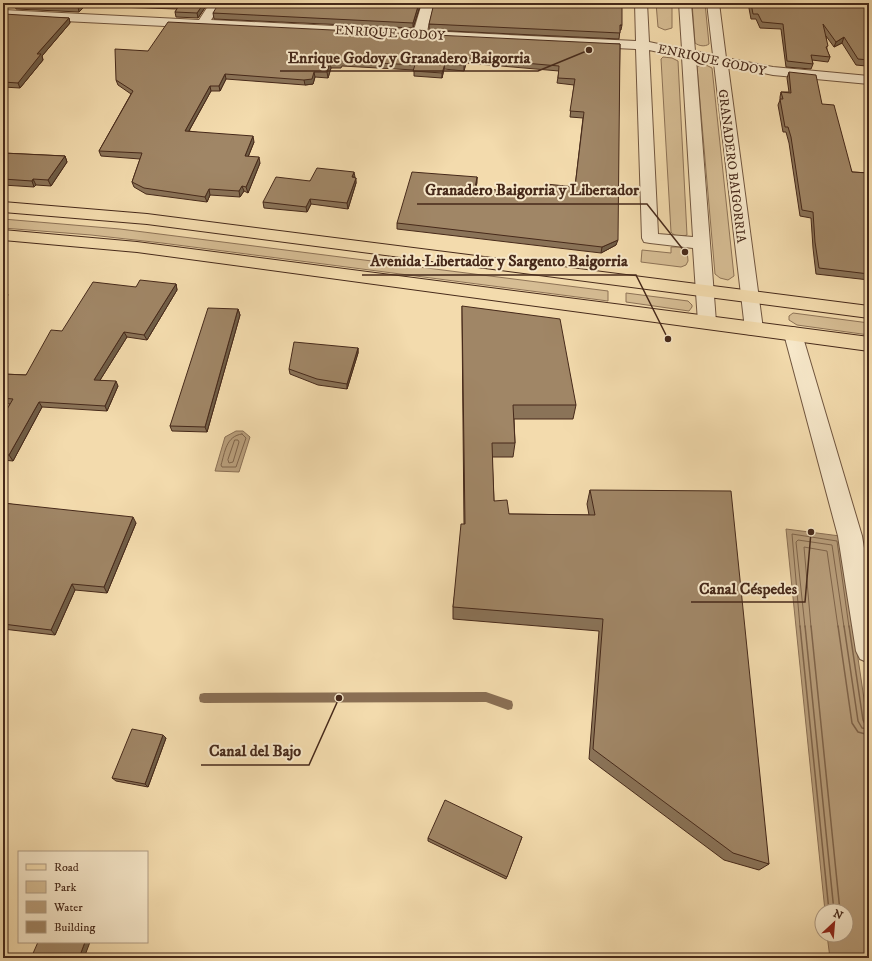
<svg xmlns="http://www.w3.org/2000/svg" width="872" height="961" font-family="'IM FELL DW Pica',serif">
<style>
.green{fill:#d6bd94;stroke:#8e7357}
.water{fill:#b89e7b;stroke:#8a6f54}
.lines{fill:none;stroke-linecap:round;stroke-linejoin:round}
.shore-far1{stroke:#7f644a;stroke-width:1}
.shore{stroke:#7f644a;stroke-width:1.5}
.stream{fill:#8a6f54;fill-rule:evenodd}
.minor-casing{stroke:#71563f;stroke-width:2}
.major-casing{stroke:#46291a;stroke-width:2}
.minor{fill:#f7e8ca;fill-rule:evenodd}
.major{fill:#f3dbad;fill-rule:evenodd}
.wall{fill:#8a7358;stroke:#46291a}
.shaded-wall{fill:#705e47;stroke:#46291a}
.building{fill:#a08666;stroke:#46291a}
.labels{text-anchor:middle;stroke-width:4;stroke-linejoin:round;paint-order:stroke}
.far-street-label{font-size:13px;fill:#46291a;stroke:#f7e8ca}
.leader{fill:none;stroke:#46291a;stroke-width:1.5}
.callout-dot{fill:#46291a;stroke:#f7e8ca;stroke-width:1.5}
.callout-label{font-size:16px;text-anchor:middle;font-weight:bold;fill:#46291a;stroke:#f7e8ca;stroke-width:4;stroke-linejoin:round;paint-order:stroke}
</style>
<rect width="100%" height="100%" fill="#f3dbad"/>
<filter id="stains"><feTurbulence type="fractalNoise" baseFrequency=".005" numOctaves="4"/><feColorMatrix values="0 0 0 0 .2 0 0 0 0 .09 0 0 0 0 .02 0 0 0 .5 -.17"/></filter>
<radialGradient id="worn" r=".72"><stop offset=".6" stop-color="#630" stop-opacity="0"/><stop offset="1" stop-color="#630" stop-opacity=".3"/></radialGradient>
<!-- green -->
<g class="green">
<polygon points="656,3 672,3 672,28 665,30 658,27"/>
<path d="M692,3H705L709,44C705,47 699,46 695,43Z"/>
<path d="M663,57L672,58L678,61L687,235C681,237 675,237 671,232L661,59Z"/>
<polygon points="701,65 706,65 712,68 734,276 728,280 720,278 715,274 697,67"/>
<polygon points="3,219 120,229 608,291 608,301 162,243 91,235 3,228"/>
<polygon points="671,247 683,247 687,250 688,261 686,265 681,267 641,262 642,250 671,253"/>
<polygon points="626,293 688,301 692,305 692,307 689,311 626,302"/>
<polygon points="793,313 869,323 869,335 797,325 789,320 789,316"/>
</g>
<!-- water -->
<g class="water">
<polygon points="236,431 243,431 250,437 239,472 215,471 225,437"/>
<polygon points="786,529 840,536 869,733 869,958 830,958 827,935 846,935 846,911 825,911"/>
</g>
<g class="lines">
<!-- shore-far1 -->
<g class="shore-far1">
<path d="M242,434L246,438L236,467H222L221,465C225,452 226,436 242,434Z"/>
<polygon points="235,440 238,440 239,442 233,462 229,463 228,460"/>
<polyline points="800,627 792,534 837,541 849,627"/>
<polyline points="805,627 796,542 798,540 832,545 844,627"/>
<polyline points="811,627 804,547 827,551 838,627"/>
</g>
<!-- shore -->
<g class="shore">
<polyline points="800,626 829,911"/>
<polyline points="805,626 834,911"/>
<polyline points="811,626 840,911"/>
<polyline points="838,626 852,723 858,732 869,735"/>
<polyline points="844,626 858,721 862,728 869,729"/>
<polyline points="849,626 863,720 865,724 869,724"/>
</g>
<!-- stream -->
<polygon class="stream" points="486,692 512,701 513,705 512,709 508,710 486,702 204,703 200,702 199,698 200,694 204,693"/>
<!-- minor casing -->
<g class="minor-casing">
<g id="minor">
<path d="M210,3H222L211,20L414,30L422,3H434L427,31L636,41L635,3H647L649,42L682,49L679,3H691L695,51L713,55L707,3H719L726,58L773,67L869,76V84L773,75L728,66L763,329L761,334L754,335L747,334L745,329L714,63L696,59L716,322L714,326L707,328L700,326L698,322L693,248L650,243L644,242L642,238L636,49L3,18V10L199,20ZM649,50L682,57L693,237L658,234Z"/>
<polygon points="793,327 800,329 802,334 862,536 869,578 869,663 860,659 856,651 838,536 784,334 786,329"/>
</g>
</g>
<!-- major casing -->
<g class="major-casing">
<g id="major">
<polygon points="3,202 147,214 869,306 869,318 147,224 3,212"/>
<polygon points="3,230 137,242 869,337 869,351 137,252 3,240"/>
</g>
</g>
<!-- minor -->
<use href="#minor" class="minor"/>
<!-- major -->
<use href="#major" class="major"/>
</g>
<!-- wall -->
<g class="wall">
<polygon points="15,3 208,3 198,18 176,17 175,12 177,9 85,6 79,12 16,9 14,4"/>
<polygon points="421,3 413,28 214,19 213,13"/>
<polygon points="748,3 869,3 869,74 866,66 856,65 842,43 834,47 826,36 827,50 830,57 828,62 812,60 813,64 811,69 786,67 781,29 760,28 756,19 751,19"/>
<polygon points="3,16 69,18 70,23 42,56 43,60 20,88 3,87"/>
<polygon points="429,24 622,25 621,30 620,30 619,39 429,30"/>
<polygon points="620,44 616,245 601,253 397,229 397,223 477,177 476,188 544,195 575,187 583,118 570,117 574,85 557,83 559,71 466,63 464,71 444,69 442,78 414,76 414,70 342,66 341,68 331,68 328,78 315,77 313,84 305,85 226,79 220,91 211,91 189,131 254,142 248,157 260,163 248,193 244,191 240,197 210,195 207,202 146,194 134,187 132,182 140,159 101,156 99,151 131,94 118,85 116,80 148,51"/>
<polygon points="789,72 822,104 852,172 869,173 869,280 816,274 813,248 811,218 800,216 789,143 786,132 783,132 778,105 780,100 780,97 781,92 789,92 787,78"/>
<polygon points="3,153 65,156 67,162 51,186 36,185 34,187 3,185"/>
<polygon points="355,177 356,183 348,209 311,204 307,212 264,208 263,202 310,181"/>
<polygon points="176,284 177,290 147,340 127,337 100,380 118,386 107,411 42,407 13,461 3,460 3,416 10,404 3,403 3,374 26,375 62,331 136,287"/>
<polygon points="462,306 576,405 573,419 514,419 515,443 513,457 492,457 494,501 509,514 589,515 587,504 590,490 769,864 759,870 724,860 589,759 599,631 453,619 453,607 464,524 462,320"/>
<polygon points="238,309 240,315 207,432 172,431 170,426"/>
<polygon points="358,348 358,353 347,389 318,385 290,374 289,369"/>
<polygon points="3,503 136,523 107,593 75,590 55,635 3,629"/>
<polygon points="166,738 148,787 116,781 112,778"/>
<polygon points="522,837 506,879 428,841 428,838"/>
</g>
<!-- shaded-wall -->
<g class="shaded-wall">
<polygon points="81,3 84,3 85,6 79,12 78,7"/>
<polygon points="204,3 208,3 198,18 197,13"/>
<polygon points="419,3 421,3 413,28 413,23"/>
<polygon points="69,18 70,23 42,56 43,60 20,88 18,83 37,54"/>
<polygon points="844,37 842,43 834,47 836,42"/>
<polygon points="466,58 466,63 464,71 464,65"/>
<polygon points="330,62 331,68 328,78 327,72"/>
<polygon points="445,64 444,69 442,78 442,73"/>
<polygon points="314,72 315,77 313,84 305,85 304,80"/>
<polygon points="225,74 226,79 220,91 219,86"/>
<polygon points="210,86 211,91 186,136 185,131"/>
<polygon points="253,136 254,142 246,162 245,156"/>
<polygon points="65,156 67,162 51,186 48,180"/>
<polygon points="259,157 260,163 248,193 246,187"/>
<polygon points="354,172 355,177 352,177"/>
<polygon points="477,177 477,183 474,193 475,188"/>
<polygon points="356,178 356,183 348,209 347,203"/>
<polygon points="33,179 36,185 34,187 32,181"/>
<polygon points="242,186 244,191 240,197 239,191"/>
<polygon points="209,189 210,195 207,202 205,197"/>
<polygon points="310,199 311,204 307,212 306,207"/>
<polygon points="618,240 616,245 601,253 602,247"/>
<polygon points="176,284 177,290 147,340 144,335"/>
<polygon points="5,289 8,295 3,303 3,292"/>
<polygon points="238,309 240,315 207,432 205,427"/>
<polygon points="124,332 127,337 97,385 94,380"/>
<polygon points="358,348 358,353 347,389 347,384"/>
<polygon points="116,381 118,386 107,411 105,406"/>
<polygon points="39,402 42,407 13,461 9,455"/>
<polygon points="133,517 136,523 107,593 104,587"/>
<polygon points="72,584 75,590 55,635 51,630"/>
<polygon points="163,735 166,738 148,787 145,784"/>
<polygon points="85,942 90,942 84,958 79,958"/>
</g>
<!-- building -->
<g class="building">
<polygon points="15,3 81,3 78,7 14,4"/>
<polygon points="154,3 204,3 197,13 175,12 180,4"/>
<polygon points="219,3 419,3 413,23 213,13"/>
<polygon points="434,3 622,3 622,25 620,25 620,33 429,24"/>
<polygon points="751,3 869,3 869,61 869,60 858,59 844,37 836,42 823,24 828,46 826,47 830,57 811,55 813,64 787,61 783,24 762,22 758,14 753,14"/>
<polygon points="4,14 69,18 37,54 41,54 18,83 3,82 3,16"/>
<polygon points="168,22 620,44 618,240 602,247 397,223 412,172 477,177 475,188 544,195 546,184 575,187 584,112 570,111 575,79 558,78 559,66 466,58 464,65 445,64 442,73 413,71 415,65 341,61 340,63 330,62 327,72 314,72 312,79 304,80 225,74 219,86 210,86 185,131 253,136 245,156 259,157 246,187 242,186 239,191 209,189 205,197 144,188 132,182 142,153 99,151 133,91 116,80 115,49 148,51"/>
<polygon points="789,72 816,75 822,104 834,105 852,172 869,173 869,274 819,268 815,242 813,212 802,210 791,137 788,127 785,127 780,99 783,99 781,92 791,93"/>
<polygon points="3,153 65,156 48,180 33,179 32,181 3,179"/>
<polygon points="317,168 354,172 352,177 356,178 347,203 310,199 306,207 263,202 276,177 310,181"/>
<polygon points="140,280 176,284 144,335 124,332 94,380 116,381 105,406 39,402 9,455 3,455 3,416 13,399 3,398 3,374 26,375 51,330 62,331 93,282 136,287"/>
<polygon points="462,306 560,319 576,405 513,405 515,443 492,443 494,501 507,500 509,514 595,515 590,490 731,491 769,864 733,853 593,749 603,619 453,607 461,524 465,524"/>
<polygon points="208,308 238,309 205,427 170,426"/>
<polygon points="294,342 358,348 347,384 317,379 289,369"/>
<polygon points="3,503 133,517 104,587 72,584 51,630 3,624"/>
<polygon points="132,729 163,735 145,784 112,778"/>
<polygon points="445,800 522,837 507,877 428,838"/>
<polygon points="38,942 85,942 79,958 31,958"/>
</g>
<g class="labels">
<!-- far-street labels -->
<g class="far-street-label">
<text transform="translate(390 32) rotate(3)" y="5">ENRIQUE GODOY</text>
<text transform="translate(712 59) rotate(12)" y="5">ENRIQUE GODOY</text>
<text transform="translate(733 166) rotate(83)" y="5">GRANADERO BAIGORRIA</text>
</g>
</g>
<!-- callouts -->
<path class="leader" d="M589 50L538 71H280M685 252L647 204H417M668 339L636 275H362M811 532L805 602H691M339 698L309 765H201"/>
<g class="callout-dot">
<circle cx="589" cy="50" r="4"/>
<circle cx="685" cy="252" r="4"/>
<circle cx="668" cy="339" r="4"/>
<circle cx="811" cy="532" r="4"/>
<circle cx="339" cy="698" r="4"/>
</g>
<g class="callout-label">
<text x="409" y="63">Enrique Godoy y Granadero Baigorria</text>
<text x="532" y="195">Granadero Baigorria y Libertador</text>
<text x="499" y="266">Avenida Libertador y Sargento Baigorria</text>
<text x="748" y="594">Canal Céspedes</text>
<text x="255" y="756">Canal del Bajo</text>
</g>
<!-- margin -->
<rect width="872" height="961" fill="none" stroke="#f3dbad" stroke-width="16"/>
<rect x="4" y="4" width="864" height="953" fill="none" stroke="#46291a" stroke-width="2"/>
<rect x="8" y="8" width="856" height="945" fill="none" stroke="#46291a"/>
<!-- legend -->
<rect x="18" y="851" width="130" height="92" fill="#f7e8ca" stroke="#b09c84"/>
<rect x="26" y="864" width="20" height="6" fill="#f3dbad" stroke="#b09c84"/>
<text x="54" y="871" font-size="12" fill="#46291a">Road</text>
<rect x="26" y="881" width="20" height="12" fill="#d6bd94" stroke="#b09c84"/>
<text x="54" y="891" font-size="12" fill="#46291a">Park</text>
<rect x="26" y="901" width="20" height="12" fill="#b89e7b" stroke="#b09c84"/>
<text x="54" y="911" font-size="12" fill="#46291a">Water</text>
<rect x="26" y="921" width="20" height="12" fill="#a08666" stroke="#b09c84"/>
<text x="54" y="931" font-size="12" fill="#46291a">Building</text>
<!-- north arrow -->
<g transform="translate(834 923) rotate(26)"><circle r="19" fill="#f7e8ca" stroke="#b09c84"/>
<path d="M0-3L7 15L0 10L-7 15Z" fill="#8f2418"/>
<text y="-6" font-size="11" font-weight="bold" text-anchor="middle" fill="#46291a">N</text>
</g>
<rect width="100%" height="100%" filter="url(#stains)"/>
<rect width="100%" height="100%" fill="url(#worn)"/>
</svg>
